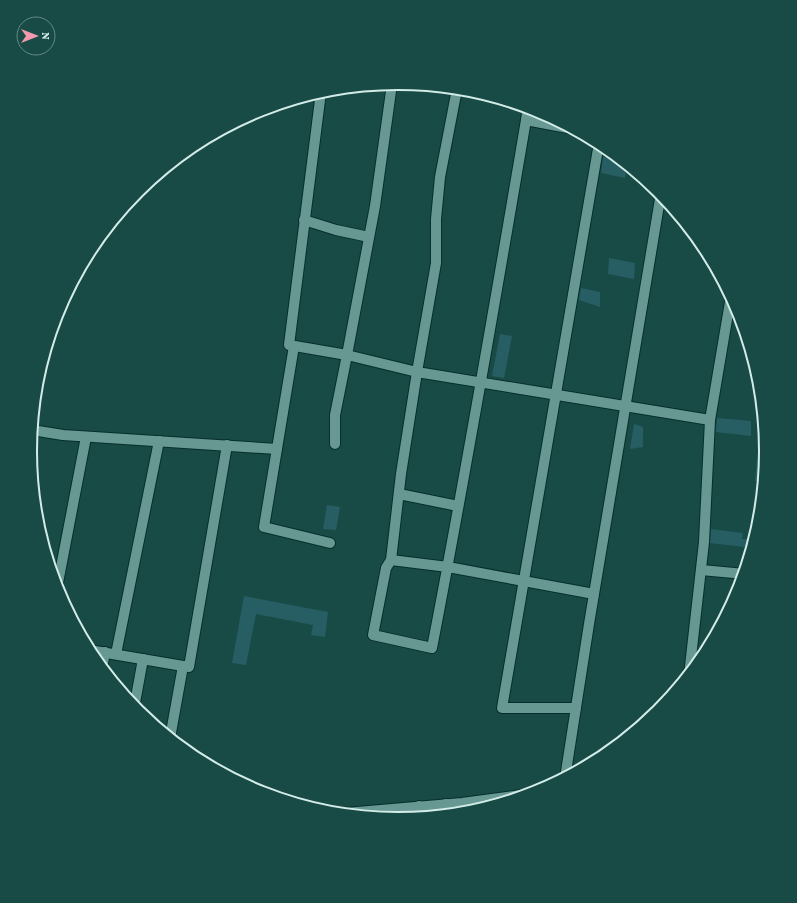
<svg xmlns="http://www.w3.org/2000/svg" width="797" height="903" font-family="'Crimson Pro',serif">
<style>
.building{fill:#275e64}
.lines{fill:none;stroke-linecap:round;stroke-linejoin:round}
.minor-casing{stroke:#072f2b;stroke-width:12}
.minor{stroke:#679992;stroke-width:10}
.rim{fill:none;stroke:#d3ece8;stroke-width:2}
</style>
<rect width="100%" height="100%" fill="#184b46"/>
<!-- building -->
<g class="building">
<polygon points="603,157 622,160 627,165 625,178 601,173"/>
<polygon points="609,258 635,263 634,279 608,274"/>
<polygon points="581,288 600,292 600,307 579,300"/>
<polygon points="500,334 512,336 504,378 492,376"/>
<polygon points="717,418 751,421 751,436 716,432"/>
<polygon points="634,424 643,427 643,447 630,449"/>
<polygon points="757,459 766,460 764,481 755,481"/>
<polygon points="327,505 340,507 336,530 323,529"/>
<polygon points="711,529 743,533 742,539 755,540 753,548 710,543"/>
<polygon points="244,596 328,612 325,637 311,635 313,625 256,614 246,665 232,663"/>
</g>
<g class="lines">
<!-- minor casing -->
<g class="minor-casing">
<g id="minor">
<polyline points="457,89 440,177 436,219 436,263 417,372 710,420"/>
<polyline points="321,92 289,345 347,355 335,415 335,444"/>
<polyline points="528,107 526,120 573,129"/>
<path d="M526,120C496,297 466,472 432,648L373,635L386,568L391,560L448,567L594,594"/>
<polyline points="304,220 336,230 369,237"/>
<polyline points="294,346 264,527 330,543"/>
<polyline points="761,387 761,395"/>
<polyline points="32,430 63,435 277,449"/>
<polyline points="399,494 458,506"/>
<polyline points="391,560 401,474 417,372 347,355 375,206 392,84"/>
<polyline points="701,570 745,574"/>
<polyline points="57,588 86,437"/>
<polyline points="89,650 189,667 227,445"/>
<polyline points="116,654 159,441"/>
<polyline points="102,668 105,652"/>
<polyline points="689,675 704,542 710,420 731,296"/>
<polyline points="134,708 143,659"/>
<polyline points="576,708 502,708 599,143"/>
<polyline points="170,738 183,666"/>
<polyline points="565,778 589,624 661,193"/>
<polyline points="477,801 482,809"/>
<polyline points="446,804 452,815"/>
<polyline points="419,806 422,818"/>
<polyline points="334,814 462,803 536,793"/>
</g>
</g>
<!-- minor -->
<use href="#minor" class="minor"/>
</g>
<!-- crop -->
<path d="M0 0H797V903H0ZM37 451a361 361 0 1 1 722 0a361 361 0 1 1-722 0Z" fill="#184b46" fill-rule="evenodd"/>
<path class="rim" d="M37 451a361 361 0 1 1 722 0a361 361 0 1 1-722 0Z"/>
<!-- north arrow -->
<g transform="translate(36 36) rotate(90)"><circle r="19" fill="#184b46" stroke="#638b87"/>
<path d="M0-3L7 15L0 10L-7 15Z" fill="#f29aad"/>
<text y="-6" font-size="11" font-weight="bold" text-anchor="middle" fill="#d3ece8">N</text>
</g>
</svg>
